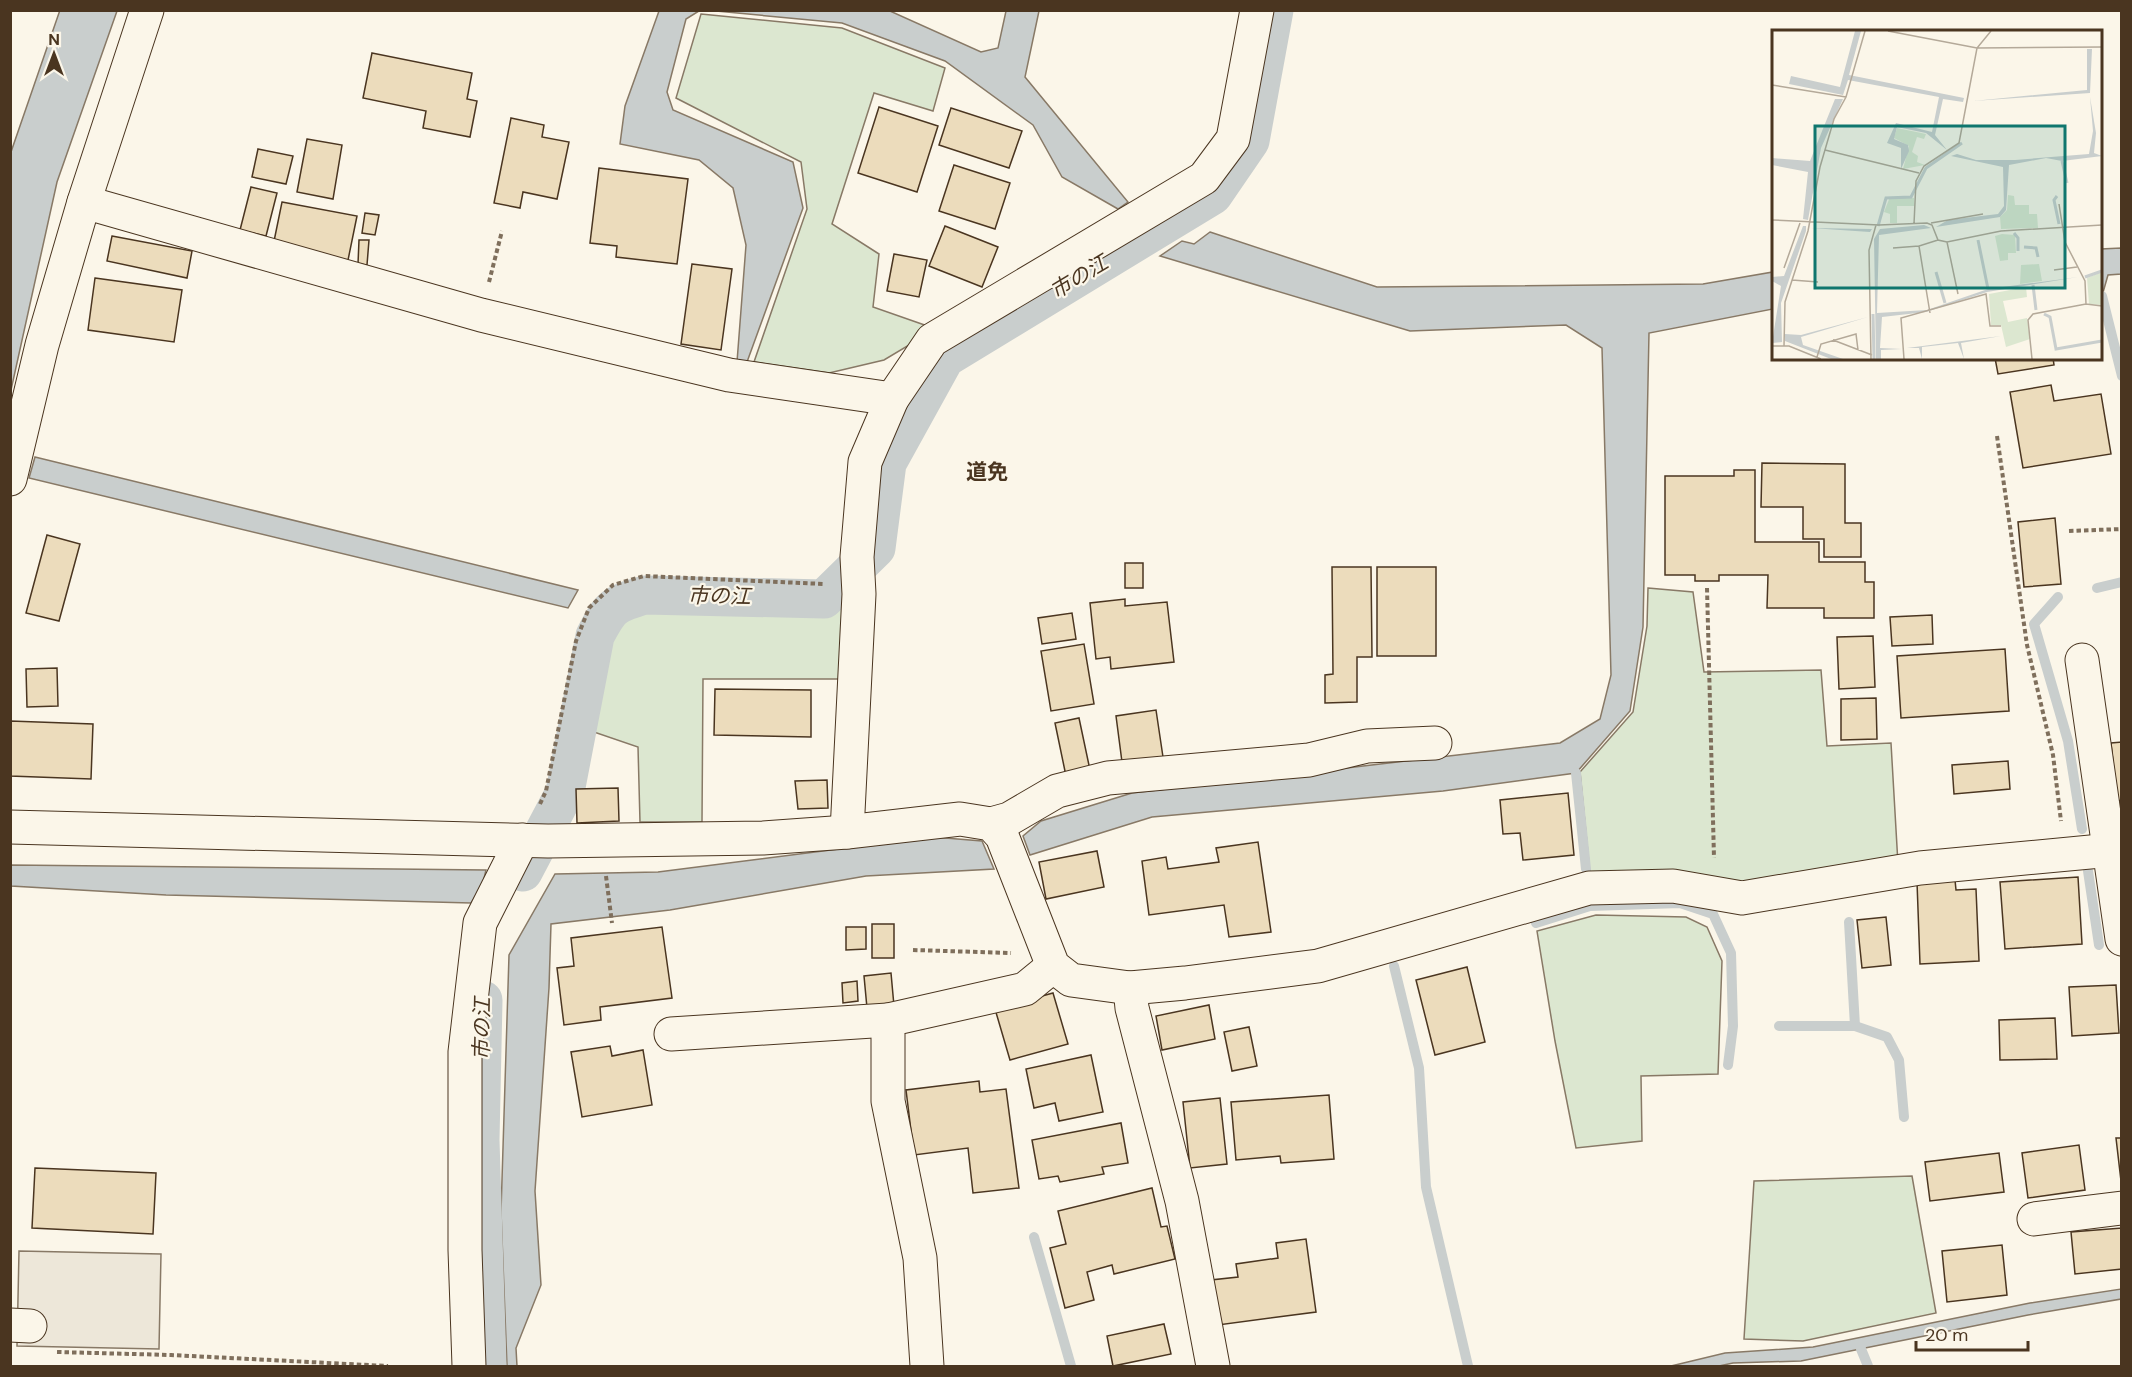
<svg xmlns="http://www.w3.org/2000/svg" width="2132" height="1377" font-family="'DM Sans','Noto Sans JP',sans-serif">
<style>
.green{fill:#dce7d0;stroke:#887966;stroke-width:1.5}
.parking{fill:#ede7d9;stroke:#887966;stroke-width:1.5}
.water{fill:#c9cecd;stroke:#887966;stroke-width:1.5}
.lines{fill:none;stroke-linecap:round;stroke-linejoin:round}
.stream{stroke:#c9cecd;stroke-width:10}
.canal{stroke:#c9cecd;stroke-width:39}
.building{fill:#ecdcbc;stroke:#4a3520;stroke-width:1.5}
.minor-casing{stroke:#4a3520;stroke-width:35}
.path{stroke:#7f6f5c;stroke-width:4;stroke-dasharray:4.5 3;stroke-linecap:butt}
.minor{stroke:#fbf6e9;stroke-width:33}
.labels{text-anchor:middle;stroke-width:4.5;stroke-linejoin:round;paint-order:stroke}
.water-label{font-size:21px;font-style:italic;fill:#4a3520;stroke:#fbf6e9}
.neighbourhood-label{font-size:21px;font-weight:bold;fill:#4a3520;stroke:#fbf6e9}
.inset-river{fill:none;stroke:#c9cecd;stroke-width:3}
.inset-road{fill:none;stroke:#b4a999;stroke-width:1.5}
.view{fill:#0f766e;fill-opacity:0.15;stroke:#0f766e;stroke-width:3}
.inset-edge{fill:none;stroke:#4a3520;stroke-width:3}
</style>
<rect width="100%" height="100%" fill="#fbf6e9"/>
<!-- green -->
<g class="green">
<polygon points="701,14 842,28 945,68 933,111 874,93 832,224 879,254 873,307 936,329 884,360 829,373 754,362 807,209 801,162 676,98"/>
<polygon points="1648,588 1693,592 1704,672 1821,670 1827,746 1891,743 1898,864 1754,885 1590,874 1580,772 1633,712 1647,626"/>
<polygon points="639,605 844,609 844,679 703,679 702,822 640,822 638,747 591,731 613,624"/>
<polygon points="1596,915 1686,917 1707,927 1722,961 1718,1074 1641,1076 1642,1141 1576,1148 1555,1041 1537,931"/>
<polygon points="1912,1176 1936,1313 1803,1341 1744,1339 1754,1181"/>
</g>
<!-- parking -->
<polygon class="parking" points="19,1251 161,1254 159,1349 17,1346"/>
<!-- water -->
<g class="water">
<polygon points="60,10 117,11 57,182 11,390 11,152"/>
<polygon points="659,11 699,11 686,19 667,92 673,110 793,162 803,208 747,362 737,362 746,245 733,188 699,160 620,144 625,106"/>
<polygon points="716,11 890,11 981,52 998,48 1006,11 1039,11 1025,77 1128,202 1118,209 1062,177 1033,125 945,61 842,23"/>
<polygon points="1210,232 1377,287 1703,284 1773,272 1773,309 1649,333 1643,627 1630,711 1576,773 1443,791 1152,817 1030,855 1023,836 1041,821 1132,793 1560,743 1600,719 1611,675 1602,348 1566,325 1410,331 1160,256 1182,241 1194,244"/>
<polygon points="2121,248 2121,274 2108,275 2102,296 2101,296 2101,249"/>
<polygon points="35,457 578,590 568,608 29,478"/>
<polygon points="933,837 982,841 994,869 866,876 670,910 551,924 549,988 535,1191 541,1285 516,1348 517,1366 507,1366 501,1212 509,955 555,874 658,872"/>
<polygon points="10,865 486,870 482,887 471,903 166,895 11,886"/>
<polygon points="2121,1289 2121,1299 2028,1315 1801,1361 1733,1363 1719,1366 1671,1366 1725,1353 1813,1347 2030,1303"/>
</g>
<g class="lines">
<!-- stream -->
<g class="stream">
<polyline points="2102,296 2122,376"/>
<polyline points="2097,588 2122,582"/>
<polyline points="2058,597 2034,624 2068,741 2082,829"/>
<polyline points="1576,773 1586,869"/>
<polyline points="2088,871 2099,945"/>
<polyline points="1849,922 1855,1026"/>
<polyline points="1536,923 1590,906 1680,903 1713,914 1731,953 1733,1026 1728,1065"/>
<polyline points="1394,966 1419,1068 1426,1187 1468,1366"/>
<polyline points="1779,1026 1855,1026 1887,1037 1899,1060 1904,1117"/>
<polyline points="1034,1237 1071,1366"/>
<polyline points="1861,1349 1868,1366"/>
</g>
<!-- canal -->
<g class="canal">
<path d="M523,872L565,792L595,636C610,607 613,604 645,595L824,599L876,548L887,463L945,358L1213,195L1250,141L1274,10"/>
<polyline points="483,1000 480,1140 487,1366"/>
</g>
</g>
<!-- building -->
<g class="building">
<polygon points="372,53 472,73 467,99 477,101 470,137 423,128 426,111 363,98"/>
<polygon points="879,107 938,126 917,192 858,173"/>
<polygon points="951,108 1022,131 1009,168 939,145"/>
<polygon points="511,118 544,125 542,137 569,142 557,199 523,192 520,208 494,203"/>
<polygon points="307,139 342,145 333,199 297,192"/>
<polygon points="258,149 293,156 286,184 252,177"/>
<polygon points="954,165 1010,183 995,229 939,211"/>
<polygon points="599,168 688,179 677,264 616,257 617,246 590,243"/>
<polygon points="251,187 277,193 266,236 240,230"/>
<polygon points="282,202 357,216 347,265 272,251"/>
<polygon points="365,213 379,215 375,235 362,233"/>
<polygon points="945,226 998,247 982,287 929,266"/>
<polygon points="112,236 192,251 187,278 107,261"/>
<polygon points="359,240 369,240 367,265 358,264"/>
<polygon points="894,254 927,260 919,297 887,291"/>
<polygon points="692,264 732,269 721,350 681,344"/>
<polygon points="95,278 182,290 174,342 88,330"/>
<polygon points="1995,358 2053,358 2054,365 1998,374"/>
<polygon points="2051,385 2054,401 2101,394 2111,454 2023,468 2010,392"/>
<polygon points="1762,463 1845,464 1845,523 1861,523 1861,557 1824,557 1824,539 1803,539 1803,507 1761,507"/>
<polygon points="1734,470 1755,470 1755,542 1819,542 1819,562 1865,562 1865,582 1874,582 1874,618 1824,618 1824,608 1767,608 1768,575 1719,575 1719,581 1695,581 1695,575 1665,575 1665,476 1734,476"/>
<polygon points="2055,518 2061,584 2024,587 2018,522"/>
<polygon points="47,535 80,544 59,621 26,613"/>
<rect x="1125" y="563" width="18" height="25"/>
<polygon points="1332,567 1371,567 1372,657 1357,657 1357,702 1325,703 1325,675 1333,674"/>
<rect x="1377" y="567" width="59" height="89"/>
<polygon points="1125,599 1125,606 1167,602 1174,662 1111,669 1110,657 1096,659 1090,603"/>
<polygon points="1072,613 1076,639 1042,644 1038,618"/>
<polygon points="1932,615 1933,644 1892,646 1890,617"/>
<polygon points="1873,636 1875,687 1839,689 1837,637"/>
<polygon points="1084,644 1094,704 1051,711 1041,651"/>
<polygon points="2005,649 2009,711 1901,718 1897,656"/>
<polygon points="57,668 58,706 27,707 26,669"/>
<polygon points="715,689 811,690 811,737 714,735"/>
<polygon points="1876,698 1877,739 1841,740 1841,699"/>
<polygon points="1156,710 1163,757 1122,762 1116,716"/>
<polygon points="1079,718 1090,770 1066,776 1055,723"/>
<polygon points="10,721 93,724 91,779 10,776"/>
<polygon points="2122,742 2122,800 2117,801 2111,743"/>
<polygon points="2008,761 2010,789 1954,794 1952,765"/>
<polygon points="827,780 828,808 798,809 795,781"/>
<polygon points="618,788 619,821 577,823 576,789"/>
<polygon points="1568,793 1574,855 1523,860 1520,833 1503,834 1500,800"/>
<polygon points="1258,842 1271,932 1229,937 1224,905 1149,915 1142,861 1166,857 1168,869 1219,862 1216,848"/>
<polygon points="1097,851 1104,887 1046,899 1039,862"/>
<polygon points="2078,877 2082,944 2005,949 2000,882"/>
<polygon points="1955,880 1956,890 1976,889 1979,961 1920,964 1917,882"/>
<polygon points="1886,917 1891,965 1862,968 1857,920"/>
<rect x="872" y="924" width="22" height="34"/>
<polygon points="662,927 672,998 600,1007 601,1020 564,1025 557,968 574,966 571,938"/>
<polygon points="846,927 866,927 866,949 846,950"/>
<polygon points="1467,967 1485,1042 1435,1055 1416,980"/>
<polygon points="891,973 894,1006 867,1008 864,976"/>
<polygon points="857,981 858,1001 843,1003 842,983"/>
<polygon points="2116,985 2119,1033 2072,1036 2069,987"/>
<polygon points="1053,993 1068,1044 1010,1060 995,1009"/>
<polygon points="1209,1005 1215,1039 1162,1050 1156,1016"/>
<polygon points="2055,1018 2057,1059 2000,1060 1999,1020"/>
<polygon points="1249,1027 1257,1066 1232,1071 1224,1032"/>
<polygon points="610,1046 612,1056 643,1050 652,1105 582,1117 571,1052"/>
<polygon points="1091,1055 1103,1112 1059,1121 1055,1103 1034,1108 1026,1069"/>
<polygon points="979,1081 980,1092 1006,1089 1019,1188 973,1193 968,1148 914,1155 906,1090"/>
<polygon points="1329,1095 1334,1159 1281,1163 1280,1156 1236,1160 1231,1102"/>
<polygon points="1220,1098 1227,1164 1190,1168 1183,1102"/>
<polygon points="1121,1123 1128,1163 1102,1167 1104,1174 1060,1182 1058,1176 1039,1179 1032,1140"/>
<polygon points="2116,1138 2122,1138 2122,1181 2121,1181"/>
<polygon points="2079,1145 2085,1190 2028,1198 2022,1153"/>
<polygon points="1999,1153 2004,1192 1930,1201 1925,1162"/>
<polygon points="35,1168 156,1173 153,1234 32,1228"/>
<polygon points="1152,1188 1161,1227 1167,1226 1175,1259 1114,1274 1112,1265 1087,1272 1094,1300 1065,1308 1050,1248 1066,1244 1058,1211"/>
<polygon points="2122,1228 2122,1269 2075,1274 2071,1232"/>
<polygon points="1306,1239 1316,1312 1218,1325 1211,1280 1238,1277 1236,1264 1278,1258 1276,1243"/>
<polygon points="2002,1245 2007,1295 1947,1302 1942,1251"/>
<polygon points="1164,1324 1171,1354 1113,1366 1107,1336"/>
</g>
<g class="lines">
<!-- minor casing -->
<g class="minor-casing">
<g id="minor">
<polyline points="84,202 481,315 729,375 892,399"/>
<polyline points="10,479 42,345 84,202 147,10"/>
<polyline points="2082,660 2122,939"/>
<polyline points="991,824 1009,819 1057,791 1108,778 1309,760 1367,746 1435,743"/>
<polyline points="10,827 548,841 763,838 847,832 960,819 991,824 1002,836 1053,966 1071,980 1130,988 1185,983 1318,966 1589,888 1673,886 1742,898 1920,868 2122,849"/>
<polyline points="847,832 859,594 857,557 865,462 892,399 932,340 1204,178 1233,139 1257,10"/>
<polyline points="1130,988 1132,1008 1182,1201 1213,1366"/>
<polyline points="671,1034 888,1020"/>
<polyline points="2034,1219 2122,1208"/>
<polyline points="10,1325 30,1326"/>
<polyline points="469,1366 465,1250 465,1052 480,923 522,840"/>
<polyline points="927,1366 920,1258 888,1101 888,1020 1025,989 1053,966"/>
</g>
</g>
<!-- path -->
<g class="path">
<polyline points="489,282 502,231"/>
<polyline points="1997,436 2027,645 2053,755 2061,821"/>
<polyline points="2069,531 2122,529"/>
<polyline points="1707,588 1714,858"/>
<polyline points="540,804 546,791 576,641 589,608 613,585 644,576 824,584"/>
<polyline points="606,876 612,923"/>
<polyline points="913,950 1011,953"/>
<polyline points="57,1352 171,1355 388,1366"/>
</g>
<!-- minor -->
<use href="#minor" class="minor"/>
</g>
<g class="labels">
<!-- water labels -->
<g class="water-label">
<text transform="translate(1079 277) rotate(-31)" y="7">市の江</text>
<text transform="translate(719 596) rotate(1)" y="7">市の江</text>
<text transform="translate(482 1029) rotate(-89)" y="7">市の江</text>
</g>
<!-- neighbourhood labels -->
<g class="neighbourhood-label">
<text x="987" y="479">道免</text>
</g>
</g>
<!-- overview -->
<g transform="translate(1772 30)">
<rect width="330" height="330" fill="#fbf6e9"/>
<path d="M125,98L154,104L152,109L145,107L140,122L146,126L145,132L153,135L131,139L137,116L122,108ZM236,165L242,166L243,175H257V184H265L266,198L229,199L228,187L235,180ZM118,167L142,168V176H125V193H118V184L112,182ZM230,204L243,205L244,223H236V230L228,231L223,206ZM267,234L270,251L248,254L249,235ZM330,242V275L317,274L315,248ZM254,257L255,267L231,271L236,292L255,288L258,309L234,317L229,295H219L217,264Z" fill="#dce7d0"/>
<path d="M83,1H89L77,45L192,68L191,72L171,69L163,105L175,120L154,103L125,97L122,109L136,115L137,121L129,139V118L115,113L124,93L160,102L167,67L76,50L71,65L17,54L19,46L68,57ZM315,19H320L318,63L201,71L315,60ZM318,67L324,103L322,123L330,126L290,131L274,128L237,135L234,180L228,187L164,197L176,190L226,184L232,176L231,137L179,126L185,124L204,130H243L317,124L321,101ZM63,69H71L49,118L36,190L31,189L36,142L0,135V128L38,131ZM152,195L159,198L107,205L105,283L155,280L216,259L306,247L215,262L154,282L110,287L108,318L130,319L109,320V329H104L102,209L108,199ZM31,196H34V201L9,273L10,312L0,313L9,256L0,251V247L12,246ZM39,198L100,199L98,202ZM96,287L29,307L31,315L71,329H59L13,311V304L29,305ZM229,306L189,313L192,329L186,313L150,317V329L147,318H135Z" fill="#c9cecd"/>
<path class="inset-river" d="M290,131L295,153M285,166L282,170L287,194M106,196L114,168L139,167L154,138L190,113M242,203L246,208V221M206,210L216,259M252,217L264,218L266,227M164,242L173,273M313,247L330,241M261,255L264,280M101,284L102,329M272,284L278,287L284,319L330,311"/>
<path class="inset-road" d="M116,1L205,18L330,17M0,55L74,67M53,120L147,143M287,174L293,212L313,251L314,274M0,190L107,195L155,193L160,195L166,210L175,212L229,201L330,195M159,193L211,184M142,194L144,151L152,136L187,113L205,18L219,1M175,212L186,264M121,218L147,216M12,238L28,193M282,240L305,237M20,250L46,252M158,283L147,216L166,210M61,310L100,325M0,316H17L49,329M12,316L13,272L36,201L48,137L62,89L74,67L93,1M45,327L49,314L84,304L86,320M99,329L97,220L104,195M132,329L129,288L214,264L218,296H229M260,329L256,290L261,284L314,274L330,276"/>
<path class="view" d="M43,96H293V258H43Z"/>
<rect width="330" height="330" class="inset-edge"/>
</g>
<!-- border -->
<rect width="2132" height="1377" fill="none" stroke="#4a3520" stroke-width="24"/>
<!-- north arrow -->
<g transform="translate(54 54)" stroke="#fbf6e9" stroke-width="4.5" paint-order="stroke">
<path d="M0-4.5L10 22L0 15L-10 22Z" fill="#4a3520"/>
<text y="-9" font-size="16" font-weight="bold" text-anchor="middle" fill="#4a3520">N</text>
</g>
<!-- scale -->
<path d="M1916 1341v9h112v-9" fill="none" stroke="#4a3520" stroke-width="3"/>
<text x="1925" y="1341" font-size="18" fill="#4a3520" stroke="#fbf6e9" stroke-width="4.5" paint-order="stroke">20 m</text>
</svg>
